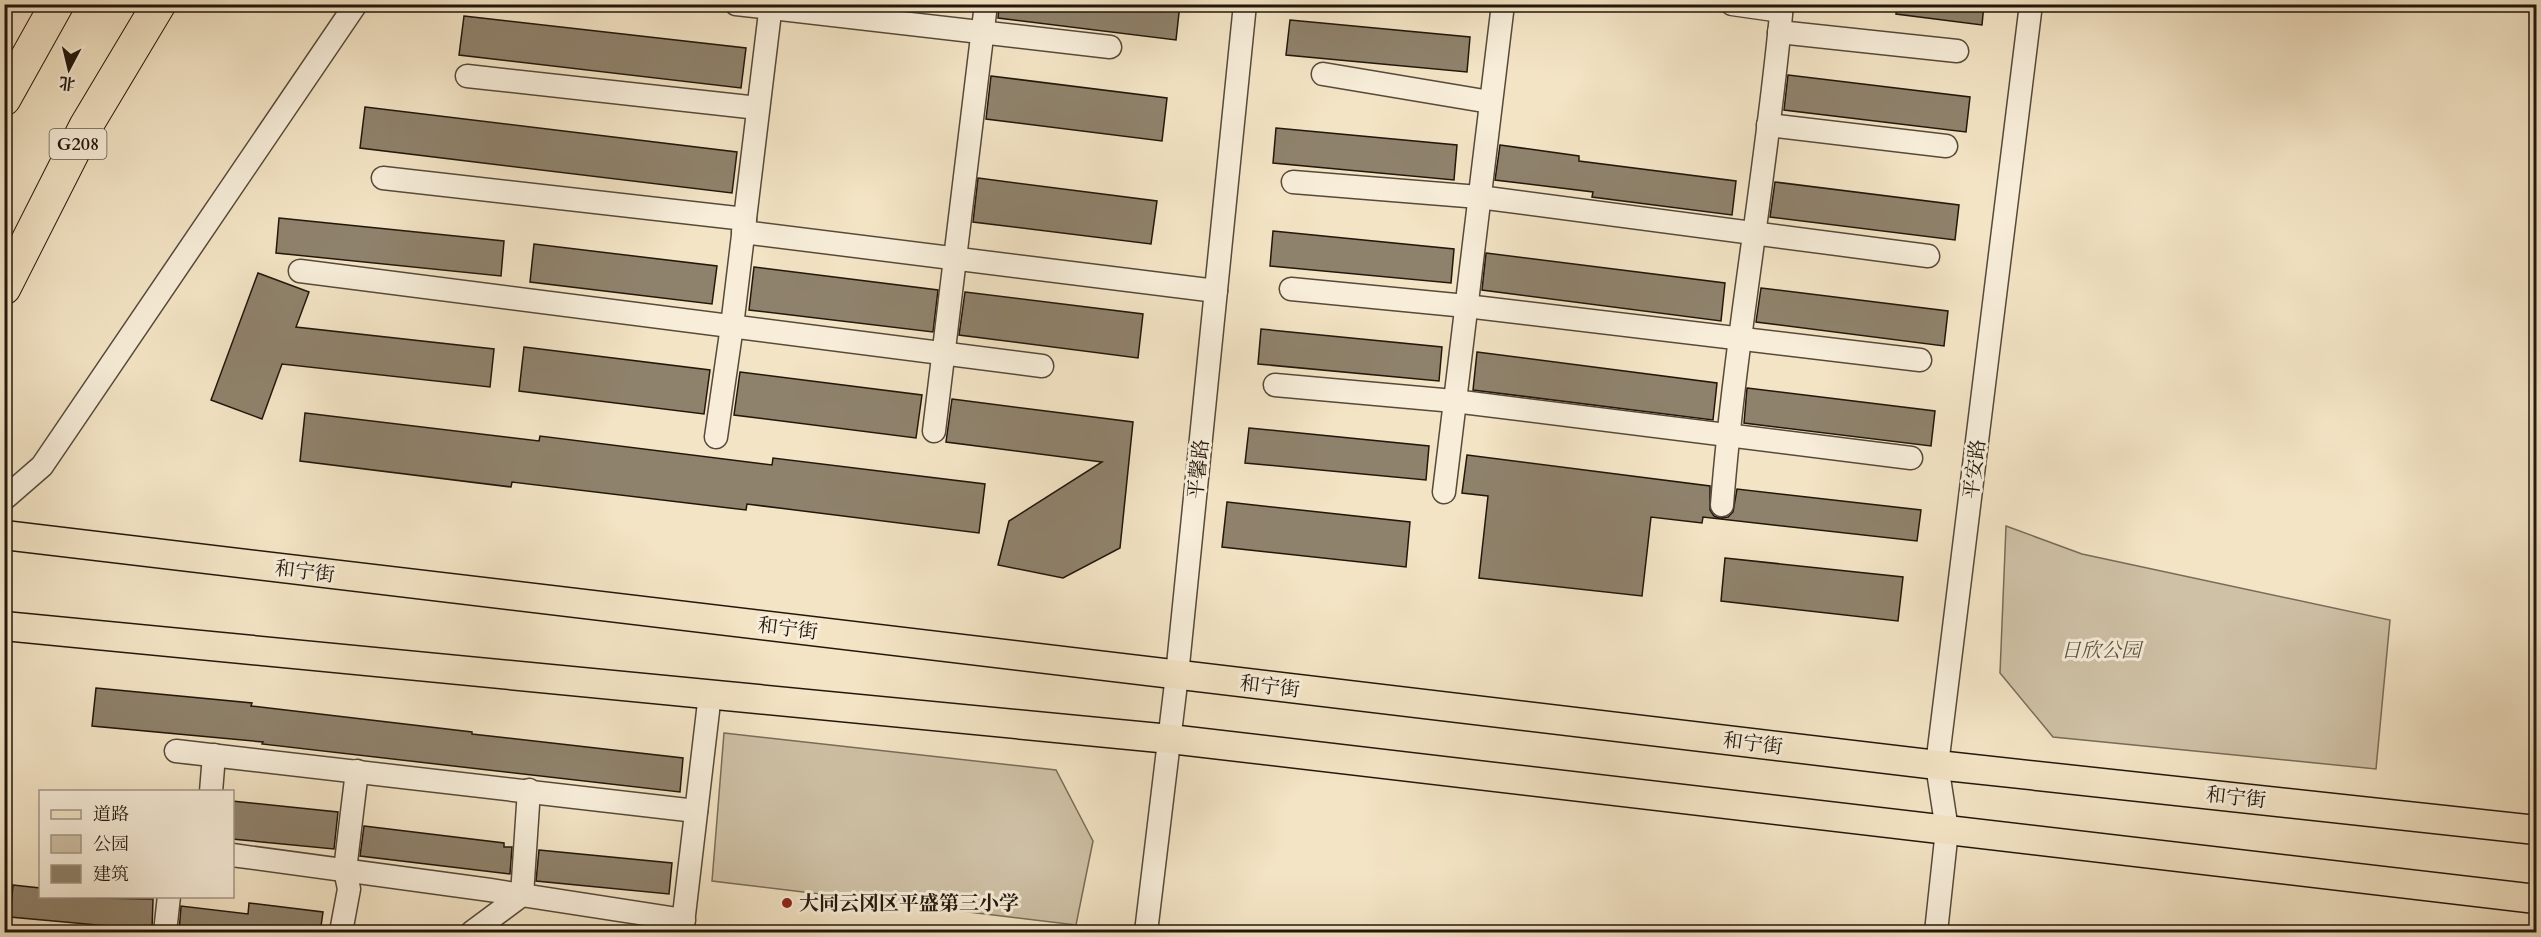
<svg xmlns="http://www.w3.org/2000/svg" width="2541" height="937" font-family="Cardo,'Noto Serif SC',serif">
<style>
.green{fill:#cfc1a6;stroke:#786c59;stroke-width:1.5}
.building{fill:#8f826c;stroke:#22170c;stroke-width:1.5}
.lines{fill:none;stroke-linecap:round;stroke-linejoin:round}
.minor-casing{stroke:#564a3a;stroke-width:25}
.major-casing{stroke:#22170c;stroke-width:31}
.highway-casing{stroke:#22170c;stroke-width:35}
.minor{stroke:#f7edd9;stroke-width:22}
.major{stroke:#f3e4c5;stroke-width:28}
.highway{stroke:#f3e4c5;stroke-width:33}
.poi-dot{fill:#8f2418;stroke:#f7edd9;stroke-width:2}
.labels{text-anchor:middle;stroke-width:6;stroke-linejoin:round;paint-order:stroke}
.shield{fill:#f7edd9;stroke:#62574a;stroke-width:1.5}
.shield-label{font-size:18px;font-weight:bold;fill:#22170c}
.street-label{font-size:20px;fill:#22170c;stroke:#f7edd9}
.park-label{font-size:20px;font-style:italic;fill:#5f5242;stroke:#f7edd9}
.poi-label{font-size:20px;font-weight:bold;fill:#22170c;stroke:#f7edd9;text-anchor:start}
</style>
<rect width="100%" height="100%" fill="#f3e4c5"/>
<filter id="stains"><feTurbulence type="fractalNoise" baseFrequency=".00333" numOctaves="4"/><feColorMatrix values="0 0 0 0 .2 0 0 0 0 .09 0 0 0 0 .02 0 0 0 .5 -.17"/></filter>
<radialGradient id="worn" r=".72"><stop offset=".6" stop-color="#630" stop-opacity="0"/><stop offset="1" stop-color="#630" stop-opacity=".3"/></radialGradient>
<!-- green -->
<g class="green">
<polygon points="2006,526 2082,554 2390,620 2376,769 2053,737 2000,673"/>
<polygon points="724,733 1056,770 1093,841 1076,925 712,881"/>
</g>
<!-- building -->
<g class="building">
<polygon points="999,4 1180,4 1176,40 998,18"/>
<polygon points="1897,4 1984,4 1982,25 1896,14"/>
<polygon points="464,16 746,48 741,88 459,55"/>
<polygon points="1290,20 1470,37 1467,72 1286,55"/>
<polygon points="1788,75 1970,97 1966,132 1784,110"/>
<polygon points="991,76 1167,98 1162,141 986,119"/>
<polygon points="365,107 737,152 732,193 360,148"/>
<polygon points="1276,128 1457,145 1454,180 1273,163"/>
<polygon points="1500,145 1579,156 1579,161 1736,181 1732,215 1592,197 1593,192 1495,180"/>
<polygon points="978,178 1157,201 1151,244 973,222"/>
<polygon points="1775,182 1959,205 1955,240 1770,217"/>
<polygon points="279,218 504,241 501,276 276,253"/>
<polygon points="1273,231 1454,249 1451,283 1270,266"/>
<polygon points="534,244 717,266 712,304 530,282"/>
<polygon points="1486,253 1725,283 1721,321 1482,290"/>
<polygon points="754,267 938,290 933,332 749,310"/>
<polygon points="258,273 309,292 296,327 494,349 490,387 282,364 262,419 211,400"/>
<polygon points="1761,288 1948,311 1944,346 1756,322"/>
<polygon points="965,292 1143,314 1138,358 959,335"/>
<polygon points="1261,329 1442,347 1439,381 1258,364"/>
<polygon points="524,347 710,370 704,414 519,391"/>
<polygon points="1477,352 1717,383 1713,420 1473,390"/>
<polygon points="740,372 922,395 916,438 734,415"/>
<polygon points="1747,388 1935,411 1931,446 1744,423"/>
<polygon points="952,399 1133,422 1120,548 1063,578 998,565 1009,521 1102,462 946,442"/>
<polygon points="305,413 539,441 540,436 772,465 773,458 985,484 979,533 747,504 746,510 512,482 511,487 300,461"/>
<polygon points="1249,428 1429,446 1426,480 1245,463"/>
<polygon points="1467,455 1710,486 1710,510 1714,516 1720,518 1728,517 1733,512 1737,489 1921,510 1917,541 1703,517 1702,523 1651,517 1642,596 1479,578 1488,496 1462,493"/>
<polygon points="1227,502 1410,522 1406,567 1222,547"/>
<polygon points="1725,558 1903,577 1898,621 1721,601"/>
<polygon points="96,688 252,703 251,706 472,732 472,734 683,758 680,792 262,744 263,742 92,726"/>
<polygon points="232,801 338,812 334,849 232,839"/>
<polygon points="364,826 504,843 504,847 512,847 510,874 360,856"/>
<polygon points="539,850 672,863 669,894 536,881"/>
<polygon points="13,885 40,888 40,897 153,899 152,930 10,917"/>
<polygon points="249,903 323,912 320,933 179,933 181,906 248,914"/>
</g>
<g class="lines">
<!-- minor casing -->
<g class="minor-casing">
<g id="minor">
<polyline points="736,4 1110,47"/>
<polyline points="1732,4 1781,11"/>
<polyline points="1779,32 1957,51"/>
<polyline points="1323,74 1490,102"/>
<polyline points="467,76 758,108"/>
<polyline points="1768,125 1946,146"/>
<polyline points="383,178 745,219"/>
<polyline points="1293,182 1479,197 1928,256"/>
<polyline points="743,232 1216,291"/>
<polyline points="300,271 1042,366"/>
<polyline points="1291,289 1466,306 1920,360"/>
<polyline points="1275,385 1454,401 1911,458"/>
<polyline points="934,431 986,4"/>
<polyline points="716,437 732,326 771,4"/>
<polyline points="1444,492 1503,4"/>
<polyline points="4,499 42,466 356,4"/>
<path d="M1722,505C1735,338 1767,172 1782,4"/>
<polyline points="176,751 696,811"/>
<polyline points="211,792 214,755"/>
<polyline points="232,855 490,890 684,920"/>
<polyline points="165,932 169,896"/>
<polyline points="341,932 349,889 345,870 357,771"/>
<polyline points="472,932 522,895 529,790"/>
<polyline points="682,932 710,694"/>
<polyline points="1146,932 1177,675 1245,4"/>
<polyline points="1936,932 1947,830 1937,765 2031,4"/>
</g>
</g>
<!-- major casing -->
<g class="major-casing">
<g id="major">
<polyline points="4,535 1937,765 2536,830"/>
<polyline points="4,626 1170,739 2536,899"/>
</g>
</g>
<!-- highway casing -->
<g class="highway-casing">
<g id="highway">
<polyline points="4,99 57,4"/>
<polyline points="4,288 86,126 159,4"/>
</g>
</g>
<!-- minor -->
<use href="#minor" class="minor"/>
<!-- major -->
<use href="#major" class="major"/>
<!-- highway -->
<use href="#highway" class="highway"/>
</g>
<!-- markers -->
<circle class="poi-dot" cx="787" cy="903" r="6"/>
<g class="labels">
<!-- shield labels -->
<rect class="shield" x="49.5" y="129" width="57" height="30" rx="4.5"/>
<g class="shield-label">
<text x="78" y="150">G208</text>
</g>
<!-- street labels -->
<g class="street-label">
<text transform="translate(1198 469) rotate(-84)" y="7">平馨路</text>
<text transform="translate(1974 469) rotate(-83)" y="7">平安路</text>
<text transform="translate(305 571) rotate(7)" y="7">和宁街</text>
<text transform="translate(788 628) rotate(7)" y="7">和宁街</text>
<text transform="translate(1270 686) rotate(7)" y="7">和宁街</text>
<text transform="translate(1753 743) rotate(7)" y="7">和宁街</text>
<text transform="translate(2236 797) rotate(6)" y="7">和宁街</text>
</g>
<!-- park labels -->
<g class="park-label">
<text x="2101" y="657">日欣公园</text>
</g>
<!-- poi labels -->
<g class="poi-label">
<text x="799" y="910">大同云冈区平盛第三小学</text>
</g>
</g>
<!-- margin -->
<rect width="2541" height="937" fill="none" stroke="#f3e4c5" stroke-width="24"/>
<rect x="6" y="6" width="2529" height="925" fill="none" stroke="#22170c" stroke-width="3"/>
<rect x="12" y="12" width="2517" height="913" fill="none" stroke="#22170c" stroke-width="1.5"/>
<!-- legend -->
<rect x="39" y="790" width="195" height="108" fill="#f7edd9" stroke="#a29787" stroke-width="1.5"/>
<rect x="51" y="810" width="30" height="9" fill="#f3e4c5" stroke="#a29787" stroke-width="1.5"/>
<text x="93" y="820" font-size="18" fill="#22170c">道路</text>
<rect x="51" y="835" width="30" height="18" fill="#cfc1a6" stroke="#a29787" stroke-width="1.5"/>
<text x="93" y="850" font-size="18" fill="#22170c">公园</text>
<rect x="51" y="865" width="30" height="18" fill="#8f826c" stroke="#a29787" stroke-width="1.5"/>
<text x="93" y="880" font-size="18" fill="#22170c">建筑</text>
<!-- north arrow -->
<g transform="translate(69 69) rotate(187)" stroke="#f7edd9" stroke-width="4.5" paint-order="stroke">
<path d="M0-4.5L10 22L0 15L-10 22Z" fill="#22170c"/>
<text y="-9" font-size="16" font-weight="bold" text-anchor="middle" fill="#22170c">北</text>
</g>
<rect width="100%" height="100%" filter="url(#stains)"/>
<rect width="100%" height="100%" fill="url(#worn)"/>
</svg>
